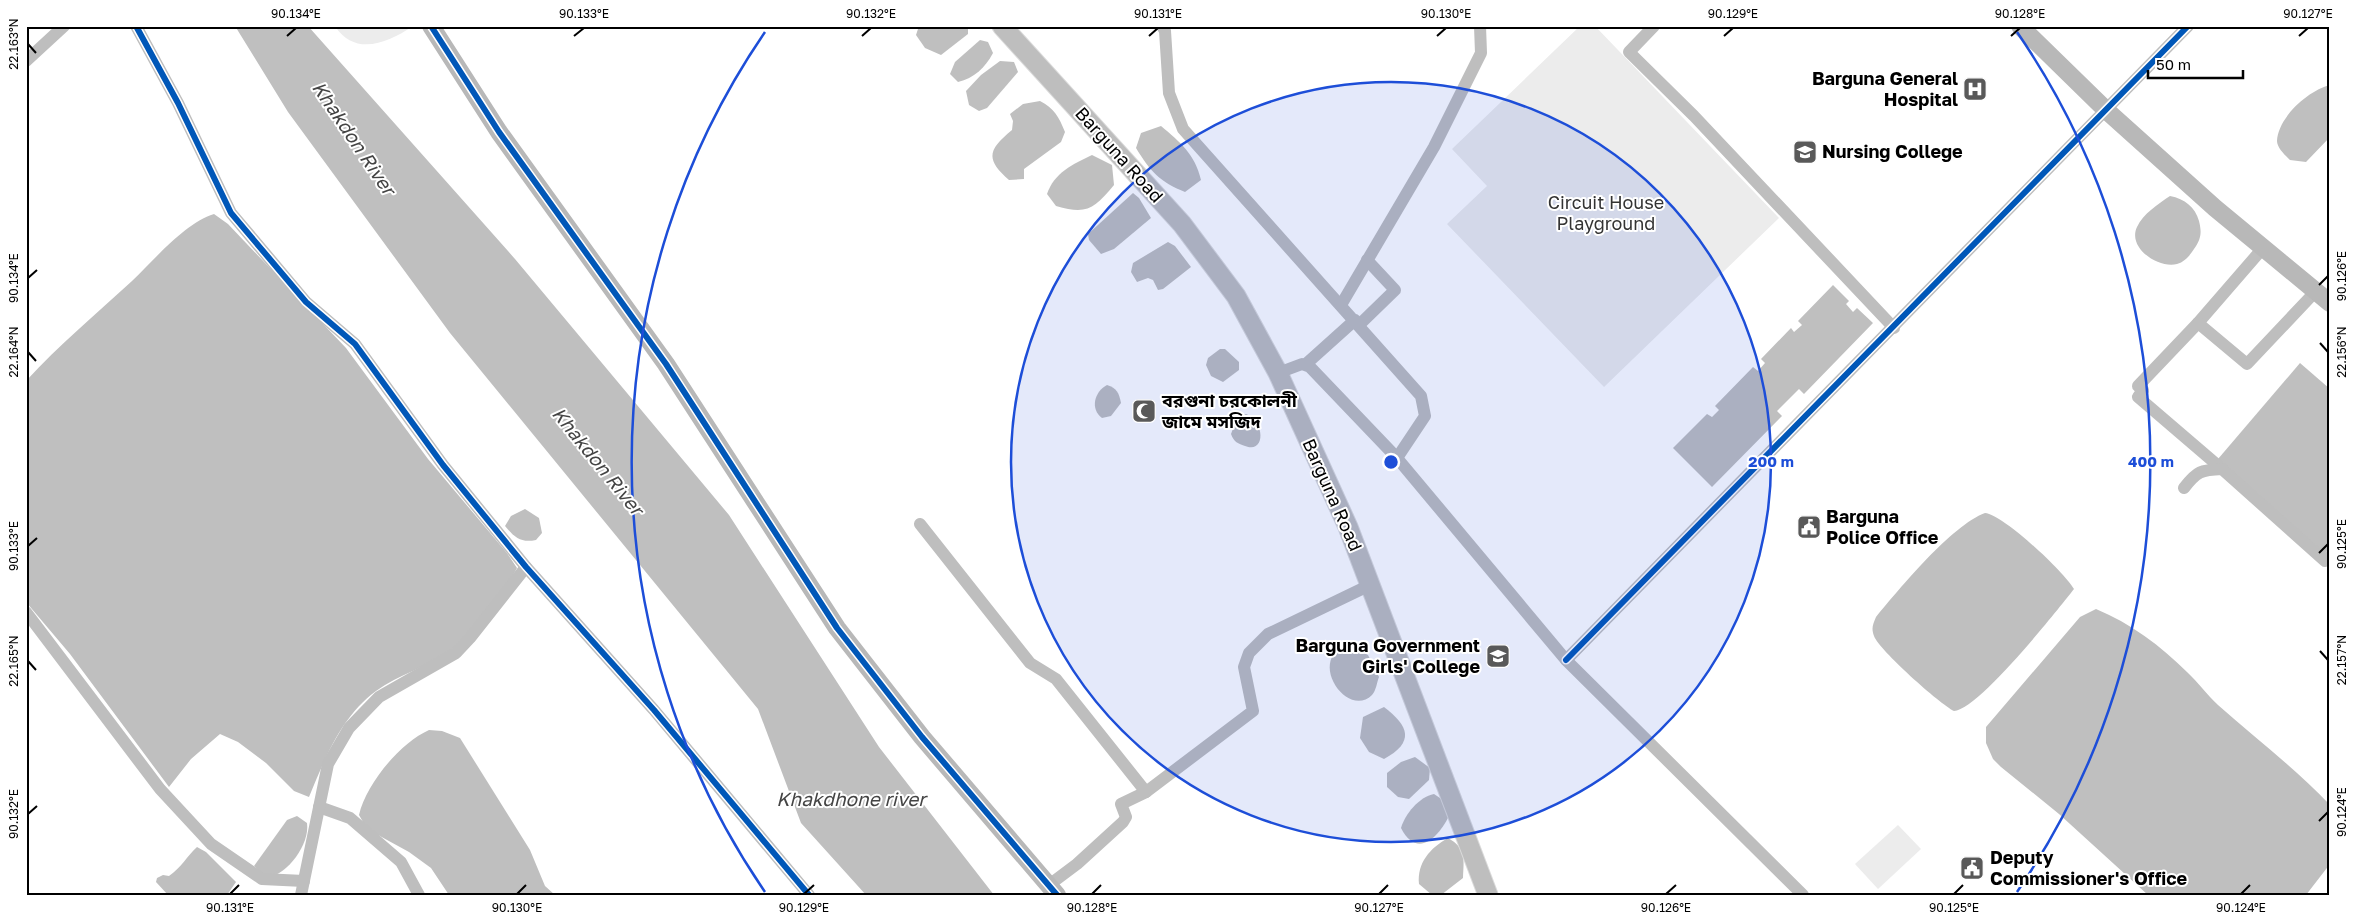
<svg xmlns="http://www.w3.org/2000/svg" width="2356" height="921" font-family="'Golos Text','Noto Sans Bengali',sans-serif">
<style>
.green{fill:#ececec}
.water{fill:#bfbfbf}
.lines{fill:none;stroke-linecap:round;stroke-linejoin:round}
.primary-casing{stroke:#dbdbdb;stroke-width:21}
.street{stroke:#bebebe;stroke-width:12}
.secondary{stroke:#b8b8b8;stroke-width:18}
.primary{stroke:#bebebe;stroke-width:19}
.cycleway-casing{stroke:#fff;stroke-width:9}
.cycleway{stroke:#0057b8;stroke-width:6}
.ticks{fill:none;stroke:#000;stroke-width:2}
.ring{fill:none;stroke:#1d4ed8;stroke-width:2.5}
.labels{text-anchor:middle;stroke-width:4;stroke-linejoin:round;paint-order:stroke}
.poi-label{font-size:18px;font-weight:bold;fill:#000;stroke:#fff;text-anchor:start}
.street-label{font-size:18px;fill:#000;stroke:#fff}
.park-label{font-size:18px;fill:#333;stroke:#fff}
.water-label{font-size:19px;font-style:italic;fill:#444;stroke:#fff}
.centre{fill:#1d4ed8;stroke:#fff;stroke-width:2.5}
.ring-label{font-size:15px;text-anchor:middle;font-weight:bold;fill:#1d4ed8;stroke:#fff;stroke-width:4;stroke-linejoin:round;paint-order:stroke}
.neatline{fill:none;stroke:#000;stroke-width:2}
.ticks-label{font-size:12px;text-anchor:middle;fill:#000}
</style>
<rect width="100%" height="100%" fill="#fff"/>
<!-- green -->
<g class="green">
<path d="M335,26H413C388,43 355,57 335,26Z"/>
<polygon points="1580,26 1595,26 1779,218 1604,387 1447,224 1487,186 1452,149"/>
<polygon points="1898,825 1921,849 1878,889 1855,864"/>
</g>
<!-- water -->
<g class="water">
<polygon points="235,26 308,26 515,259 729,515 879,747 994,895 866,895 801,823 758,709 450,333 288,112"/>
<polygon points="919,26 968,26 968,34 941,55 925,48 916,35"/>
<path d="M980,40L988,42L993,53C985,68 974,78 958,82L950,74L955,62Z"/>
<polygon points="1000,61 1014,62 1018,72 987,108 979,111 969,105 966,91 981,75"/>
<path d="M2330,85V137L2306,162L2290,160C2286,156 2277,148 2277,141C2278,117 2309,90 2330,85Z"/>
<path d="M1040,101C1054,108 1059,117 1065,132L1061,142L1024,169V179L1009,180C985,159 988,150 1012,130L1013,121L1010,114L1023,104Z"/>
<path d="M1161,126C1180,142 1195,154 1201,180L1185,192C1160,182 1150,171 1136,148L1141,133Z"/>
<path d="M1092,155L1112,165L1114,185C1094,209 1087,215 1056,206L1047,194C1054,173 1073,164 1092,155Z"/>
<polygon points="1133,193 1139,198 1151,218 1114,249 1101,254 1089,240 1088,234"/>
<path d="M2170,196C2185,199 2195,207 2199,221C2202,233 2201,239 2194,249C2190,255 2185,262 2177,264C2159,269 2127,248 2137,227C2143,214 2158,204 2170,196Z"/>
<path d="M214,214L228,224L346,348L428,459L507,553L517,568C506,589 468,638 450,651C429,666 398,675 376,691C341,717 325,758 309,797L294,791L266,763L238,742L220,734L191,759L169,787L70,654L26,602V381C59,345 96,314 132,281C154,260 185,223 214,214Z"/>
<polygon points="1168,242 1175,246 1191,267 1163,289 1158,290 1153,280 1148,278 1137,282 1131,272 1133,263"/>
<polygon points="1833,285 1849,301 1846,304 1853,312 1857,308 1873,323 1804,394 1799,389 1777,411 1782,416 1712,487 1673,448 1707,414 1712,417 1719,410 1715,406 1753,367 1758,371 1765,363 1761,359 1791,328 1794,332 1802,325 1798,321"/>
<polygon points="1220,349 1225,349 1239,362 1239,370 1223,382 1211,376 1206,365 1208,358"/>
<polygon points="2300,363 2330,389 2330,548 2324,554 2218,459"/>
<path d="M1107,385C1117,388 1119,393 1121,403L1111,416L1102,418C1090,409 1094,392 1107,385Z"/>
<path d="M1246,414C1264,420 1267,454 1245,446C1237,443 1234,442 1231,434L1237,418Z"/>
<path d="M525,509L539,518L542,533L536,540C521,543 515,538 505,526L511,516Z"/>
<path d="M1985,513C2004,515 2064,572 2074,589C2056,612 1978,710 1954,711C1940,704 1879,650 1874,636C1871,628 1873,624 1876,617C1899,589 1952,525 1985,513Z"/>
<path d="M2096,609C2130,623 2161,646 2187,672C2198,682 2207,695 2218,705C2256,739 2295,768 2330,805V864L2306,895H2148L2059,814L2001,767L1993,759L1986,743V727L2080,617Z"/>
<path d="M1346,644L1368,655L1379,677C1377,682 1376,691 1372,695C1352,715 1321,679 1332,657C1334,653 1342,648 1346,644Z"/>
<path d="M1384,707C1409,726 1415,742 1384,759L1369,752L1360,738L1363,717Z"/>
<path d="M429,730L442,731L460,738L530,850L545,886L555,895H449L431,868L409,852L367,829L359,815C366,784 400,743 429,730Z"/>
<polygon points="1415,757 1430,768 1429,780 1409,799 1398,797 1387,787 1387,773 1401,762"/>
<path d="M1434,794L1446,802L1449,816C1438,838 1417,859 1401,828C1405,814 1419,797 1434,794Z"/>
<path d="M297,816L307,823C310,844 288,874 267,878L254,866L287,820Z"/>
<path d="M1448,838C1466,848 1464,859 1463,878L1441,895H1432L1419,884C1417,863 1430,848 1448,838Z"/>
<path d="M197,847L206,852L236,882L227,895H168L156,882L157,878L163,875L169,876C181,868 187,856 197,847Z"/>
</g>
<g class="lines">
<!-- primary casing -->
<g class="primary-casing">
<polyline id="primary" points="1002,26 1182,224 1236,296 1278,373 1348,527 1488,895"/>
</g>
<!-- street -->
<g class="street">
<polyline points="136,26 178,103 231,213 306,302 355,344 443,465 526,567 654,710 809,895"/>
<polyline points="1162,26 1165,31 1169,93 1183,129 1421,396 1425,416 1397,458"/>
<polyline points="1654,26 1629,52 1694,116 1894,328"/>
<polyline points="26,61 64,26"/>
<polyline points="2263,248 2198,323 2247,364 2316,291"/>
<polyline points="1341,305 1434,147 1481,53 1480,26"/>
<polyline points="2198,323 2138,386 2143,390 2138,397 2222,469"/>
<polyline points="1359,325 1395,290 1367,260"/>
<polyline points="1306,364 1355,320"/>
<polyline points="1278,373 1302,364 1310,367 1397,458 1566,660 1803,895"/>
<path d="M2184,488C2197,471 2201,470 2222,469L2325,561L2330,556"/>
<polyline points="920,524 1030,663 1056,679 1146,792"/>
<polyline points="26,612 160,789 211,844 262,879 304,881"/>
<polyline points="1566,660 2188,26"/>
<polyline points="319,807 350,818 401,862 419,895"/>
<polyline points="1049,885 1077,864 1123,822 1126,817 1121,804 1146,792 1253,711 1244,667 1249,653 1268,634 1370,585"/>
<polyline points="301,895 328,764 349,728 379,697 456,653 470,638 526,567"/>
</g>
<!-- secondary -->
<g class="secondary">
<polyline points="431,26 499,132 666,364 837,628 922,737 1057,895"/>
<polyline points="2020,26 2107,111 2215,208 2330,303"/>
</g>
<!-- primary -->
<use href="#primary" class="primary"/>
<!-- cycleway casing -->
<g class="cycleway-casing">
<g id="cycleway">
<polyline points="136,26 178,103 231,213 306,302 355,344 443,465 526,567 654,710 809,895"/>
<polyline points="431,26 499,132 666,364 837,628 922,737 1057,895"/>
<polyline points="1566,660 2188,26"/>
</g>
</g>
<!-- cycleway -->
<use href="#cycleway" class="cycleway"/>
</g>
<!-- ticks -->
<path class="ticks" d="M287,36L296,28M574,36L584,28M862,36L871,28M1149,36L1158,28M1437,36L1446,28M1724,36L1733,28M2011,36L2020,28M2299,36L2308,28M28,44L36,53M28,278L37,270M2319,285L2328,276M2320,343L2328,352M28,352L36,361M28,546L37,538M2319,553L2328,544M2320,651L2328,660M28,661L36,670M28,814L37,806M2319,821L2328,812M230,894L239,885M517,894L526,885M804,894L814,885M1092,894L1101,885M1379,894L1388,885M1666,894L1676,885M1954,894L1963,885M2241,894L2250,885"/>
<!-- distance rings -->
<circle cx="1391" cy="462" r="380" fill="#1d4ed8" fill-opacity=".12"/>
<g class="ring">
<circle cx="1391" cy="462" r="380"/>
<path d="M765 892A760 760 0 0 1 765 32M2017 32A760 760 0 0 1 2017 892"/>
</g>
<!-- icons -->
<defs>
<g id="hospital-square" transform="scale(1.25)"><rect x="-9" y="-9" width="18" height="18" rx="4" fill="#595959" stroke="#fff"/><path d="M-5-5h3v3.5h4V-5h3V5h-3V1.5h-4V5h-3Z" fill="#fff"/></g>
<g id="university-square" transform="scale(1.25)"><rect x="-9" y="-9" width="18" height="18" rx="4" fill="#595959" stroke="#fff"/><path d="M0-5L7-2L0 1L-7-2ZM-4 1L0 2.5L4 1V4Q0 6-4 4Z" fill="#fff"/></g>
<g id="mosque-square" transform="scale(1.25)"><rect x="-9" y="-9" width="18" height="18" rx="4" fill="#595959" stroke="#fff"/><path d="M3.5-4.9A6 6 0 1 0 3.5 4.9A5 5 0 1 1 3.5-4.9Z" fill="#fff"/></g>
<g id="civic-square" transform="scale(1.25)"><rect x="-9" y="-9" width="18" height="18" rx="4" fill="#595959" stroke="#fff"/><path d="M-.6-6.5H3V-4.5H.6V-3L4-1V1h2V6H-6V1h2V-1L-.6-3ZM-1.2 2.5V6h2.4V2.5Z" fill="#fff"/></g>
</defs>
<g fill-rule="evenodd">
<use href="#hospital-square" x="1975" y="89"/>
<use href="#university-square" x="1805" y="152"/>
<use href="#mosque-square" x="1144" y="411"/>
<use href="#civic-square" x="1809" y="527"/>
<use href="#university-square" x="1498" y="656"/>
<use href="#civic-square" x="1972" y="868"/>
</g>
<g class="labels">
<!-- poi labels -->
<g class="poi-label">
<text x="1958" y="85" text-anchor="end">Barguna General<tspan x="1958" dy="21">Hospital</tspan></text>
<text x="1822" y="158">Nursing College</text>
<text x="1162" y="407">বরগুনা চরকোলনী<tspan x="1162" dy="21">জামে মসজিদ</tspan></text>
<text x="1826" y="523">Barguna<tspan x="1826" dy="21">Police Office</tspan></text>
<text x="1480" y="652" text-anchor="end">Barguna Government<tspan x="1480" dy="21">Girls' College</tspan></text>
<text x="1990" y="864">Deputy<tspan x="1990" dy="21">Commissioner's Office</tspan></text>
</g>
<!-- street labels -->
<g class="street-label">
<text transform="translate(1119 155) rotate(48)" y="6">Barguna Road</text>
<text transform="translate(1332 495) rotate(66)" y="6">Barguna Road</text>
</g>
<!-- park labels -->
<g class="park-label">
<text x="1606" y="209">Circuit House<tspan x="1606" dy="21">Playground</tspan></text>
</g>
<!-- water labels -->
<g class="water-label">
<text transform="translate(354 138) rotate(56)" y="7">Khakdon River</text>
<text transform="translate(598 461) rotate(51)" y="7">Khakdon River</text>
<text x="851" y="806">Khakdhone river</text>
</g>
</g>
<circle cx="1391" cy="462" r="8" class="centre"/>
<g class="ring-label">
<text x="1771" y="467">200 m</text>
<text x="2151" y="467">400 m</text>
</g>
<!-- border -->
<rect width="2356" height="921" fill="none" stroke="#ffffff" stroke-width="55"/>
<!-- scale -->
<path d="M2148 70v8h95v-8" fill="none" stroke="#000000" stroke-width="2.5"/>
<text x="2156" y="70" font-size="15" fill="#000000" stroke="#ffffff" stroke-width="4" paint-order="stroke">50 m</text>
<rect x="28" y="28" width="2300" height="866" class="neatline"/>
<g class="ticks-label">
<text x="296" y="18">90.134°E</text>
<text x="584" y="18">90.133°E</text>
<text x="871" y="18">90.132°E</text>
<text x="1158" y="18">90.131°E</text>
<text x="1446" y="18">90.130°E</text>
<text x="1733" y="18">90.129°E</text>
<text x="2020" y="18">90.128°E</text>
<text x="2308" y="18">90.127°E</text>
<text transform="translate(14 44) rotate(-90)" y="4">22.163°N</text>
<text transform="translate(2342 276) rotate(-90)" y="4">90.126°E</text>
<text transform="translate(14 278) rotate(-90)" y="4">90.134°E</text>
<text transform="translate(2342 352) rotate(-90)" y="4">22.156°N</text>
<text transform="translate(14 352) rotate(-90)" y="4">22.164°N</text>
<text transform="translate(2342 544) rotate(-90)" y="4">90.125°E</text>
<text transform="translate(14 546) rotate(-90)" y="4">90.133°E</text>
<text transform="translate(2342 660) rotate(-90)" y="4">22.157°N</text>
<text transform="translate(14 661) rotate(-90)" y="4">22.165°N</text>
<text transform="translate(2342 812) rotate(-90)" y="4">90.124°E</text>
<text transform="translate(14 814) rotate(-90)" y="4">90.132°E</text>
<text x="230" y="912">90.131°E</text>
<text x="517" y="912">90.130°E</text>
<text x="804" y="912">90.129°E</text>
<text x="1092" y="912">90.128°E</text>
<text x="1379" y="912">90.127°E</text>
<text x="1666" y="912">90.126°E</text>
<text x="1954" y="912">90.125°E</text>
<text x="2241" y="912">90.124°E</text>
</g>
</svg>
